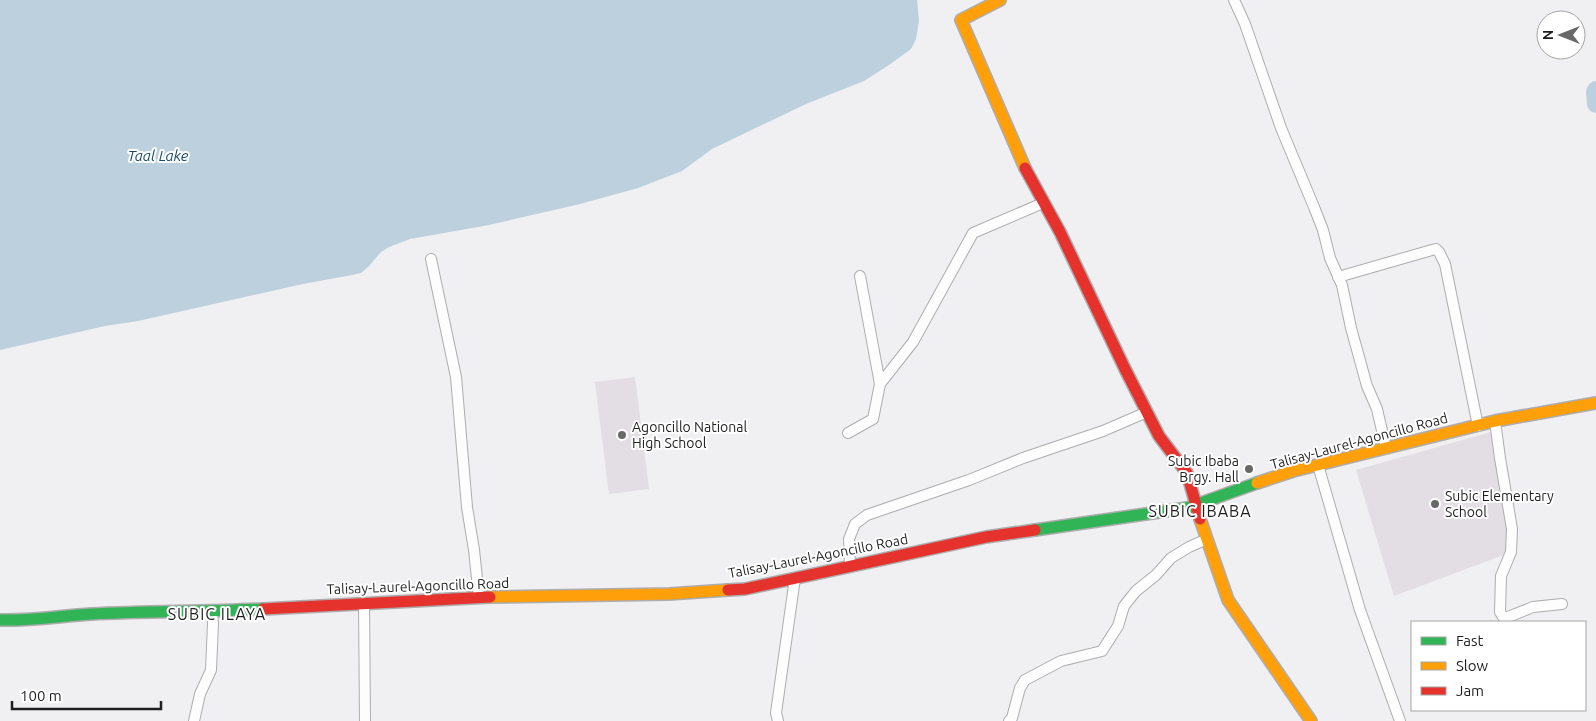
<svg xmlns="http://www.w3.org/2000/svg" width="1596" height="721" font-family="Ubuntu,sans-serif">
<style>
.built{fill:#e2dee4}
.water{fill:#bcd0de}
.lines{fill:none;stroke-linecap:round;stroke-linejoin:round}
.river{stroke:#bcd0de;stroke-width:18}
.street-casing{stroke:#adacae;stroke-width:12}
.fast-casing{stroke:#adacae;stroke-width:14}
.slow-casing{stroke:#adacae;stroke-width:14}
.jam-casing{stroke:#adacae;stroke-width:14}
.street{stroke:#fdfdfd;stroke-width:10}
.fast{stroke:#30b455;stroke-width:11}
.slow{stroke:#ff9f0a;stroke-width:11}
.jam{stroke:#e5322d;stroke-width:11}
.poi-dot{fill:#696869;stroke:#fff;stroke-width:2}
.labels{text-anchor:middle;stroke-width:4;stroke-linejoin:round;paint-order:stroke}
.poi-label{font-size:14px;fill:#201f20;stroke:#fff;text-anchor:start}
.street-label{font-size:14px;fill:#201f20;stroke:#fff}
.water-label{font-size:15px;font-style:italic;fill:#1b4b69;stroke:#fff}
.quarter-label{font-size:16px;letter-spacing:1px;fill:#201f20;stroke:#fff}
</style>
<rect width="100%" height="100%" fill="#f0eff1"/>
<!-- built -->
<g class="built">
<polygon points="635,377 649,489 609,494 595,382"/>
<polygon points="1491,432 1510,538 1506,554 1394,596 1356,470"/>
</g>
<!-- water -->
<polygon class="water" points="0,0 917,0 919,21 916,39 911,49 889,65 864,81 806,104 712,149 682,171 638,188 580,204 489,225 410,239 389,247 381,252 369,266 361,273 352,275 303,284 138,321 105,326 0,350"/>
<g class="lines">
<!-- river -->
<polyline class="river" points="1596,90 1595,92 1596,104"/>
<!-- street casing -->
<g class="street-casing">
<g id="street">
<polyline points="1234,0 1245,24 1281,128 1314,207 1323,230 1330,258 1342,285 1351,328 1367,386 1377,409 1386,448"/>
<polyline points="431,259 456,377 467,507 474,550 479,597"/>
<polyline points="860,276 880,384"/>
<polyline points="1338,277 1432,250 1436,249 1439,252 1445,264 1478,426"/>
<polyline points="1495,421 1500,458 1512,529 1511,552 1501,576 1500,612 1503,617 1508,617 1533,607 1562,604"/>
<polyline points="848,433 873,419 880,384 913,342 973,233 1043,203"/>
<polyline points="1318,465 1360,610 1400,721"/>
<polyline points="850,566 849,539 855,524 867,515 969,480 1023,458 1103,431 1147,412"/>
<polyline points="364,603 365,721"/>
<polyline points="194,721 200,694 211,670 213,623 212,612"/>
<polyline points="778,721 776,713 795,578"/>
<polyline points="1009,721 1012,718 1020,688 1025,680 1061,661 1102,651 1118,626 1124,606 1136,591 1156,575 1171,558 1189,547 1207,539"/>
</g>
</g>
<!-- fast casing -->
<g class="fast-casing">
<g id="fast">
<polyline points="1035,530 1187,508 1257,483"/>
<path d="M0,620C31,621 60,616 91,614C149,611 206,612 263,609"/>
</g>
</g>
<!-- slow casing -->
<g class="slow-casing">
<g id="slow">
<polyline points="1000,0 961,20 1025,168"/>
<polyline points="1257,483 1293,471 1495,421 1596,403"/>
<polyline points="1200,519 1228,600 1311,721"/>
<polyline points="490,597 669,594 728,590"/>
</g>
</g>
<!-- jam casing -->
<g class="jam-casing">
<g id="jam">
<polyline points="1025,168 1060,232 1125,369 1159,436 1187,473 1200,519"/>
<polyline points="728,590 745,589 986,537 1035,530"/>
<polyline points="263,609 490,597"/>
</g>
</g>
<!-- street -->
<use href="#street" class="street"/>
<!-- fast -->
<use href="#fast" class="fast"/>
<!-- slow -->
<use href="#slow" class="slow"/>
<!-- jam -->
<use href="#jam" class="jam"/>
</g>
<!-- markers -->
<g class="poi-dot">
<circle cx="622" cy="435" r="5"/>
<circle cx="1249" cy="469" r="5"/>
<circle cx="1435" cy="504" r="5"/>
</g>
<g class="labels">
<!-- poi labels -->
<g class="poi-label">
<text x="632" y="432">Agoncillo National<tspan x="632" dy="16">High School</tspan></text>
<text x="1239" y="466" text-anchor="end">Subic Ibaba<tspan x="1239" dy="16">Brgy. Hall</tspan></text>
<text x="1445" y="501">Subic Elementary<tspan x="1445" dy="16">School</tspan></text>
</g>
<!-- street labels -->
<g class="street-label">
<text transform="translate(1359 441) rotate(-15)" y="5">Talisay-Laurel-Agoncillo Road</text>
<text transform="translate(818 556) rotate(-11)" y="5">Talisay-Laurel-Agoncillo Road</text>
<text transform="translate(418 586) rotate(-2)" y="5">Talisay-Laurel-Agoncillo Road</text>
</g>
<!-- water labels -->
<g class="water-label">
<text x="158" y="161">Taal Lake</text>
</g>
<!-- quarter labels -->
<g class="quarter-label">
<text x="1200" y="517">SUBIC IBABA</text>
<text x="217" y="620">SUBIC ILAYA</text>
</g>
</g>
<!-- legend -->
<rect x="1411" y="621" width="175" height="90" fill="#ffffff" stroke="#a6a5a6"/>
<rect x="1421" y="637" width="25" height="8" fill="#30b455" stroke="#a6a5a6"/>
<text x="1456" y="646" font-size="15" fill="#201f20">Fast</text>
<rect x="1421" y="662" width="25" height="8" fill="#ff9f0a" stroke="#a6a5a6"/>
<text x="1456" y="671" font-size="15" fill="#201f20">Slow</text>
<rect x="1421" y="687" width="25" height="8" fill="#e5322d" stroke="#a6a5a6"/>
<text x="1456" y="696" font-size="15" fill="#201f20">Jam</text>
<!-- north arrow -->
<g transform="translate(1561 35) rotate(270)"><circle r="24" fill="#ffffff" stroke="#a6a5a6"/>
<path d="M0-4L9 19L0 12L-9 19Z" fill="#696869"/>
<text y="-8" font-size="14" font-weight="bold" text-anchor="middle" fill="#201f20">N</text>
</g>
<!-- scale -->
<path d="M12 701v8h149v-8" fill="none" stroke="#201f20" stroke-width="2.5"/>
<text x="20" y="701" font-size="15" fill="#201f20" stroke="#ffffff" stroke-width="4" paint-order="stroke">100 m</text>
</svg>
